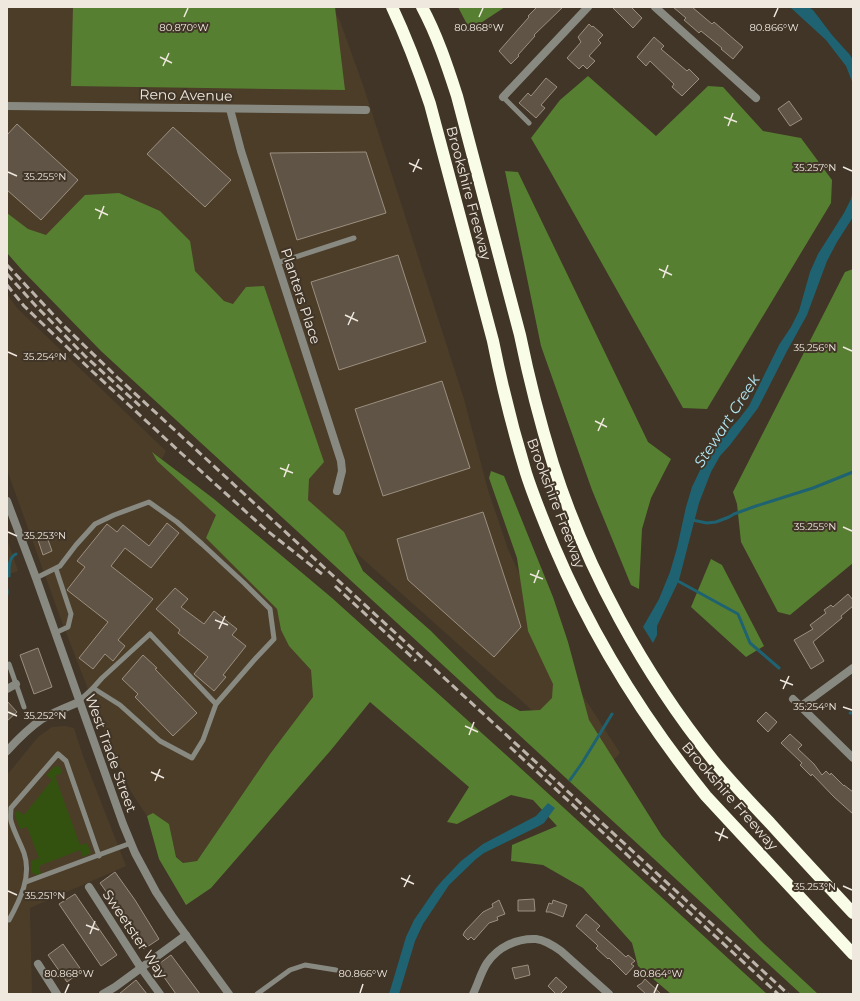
<svg xmlns="http://www.w3.org/2000/svg" width="860" height="1001" font-family="Montserrat,sans-serif">
<style>
.built{fill:#4c3d29}
.green{fill:#33520f}
.forest{fill:#577f31}
.water{fill:#1f6372}
.lines{fill:none;stroke-linecap:round;stroke-linejoin:round}
.stream{stroke:#1f6372;stroke-width:3}
.building{fill:#5f5445;stroke:#9c8f7f}
.service{stroke:#888a82;stroke-width:5}
.minor{stroke:#888a82;stroke-width:8}
.motorway{stroke:#f9fde8;stroke-width:12}
.rail{stroke:#bdb5ab;stroke-width:3;stroke-dasharray:8 4;stroke-linecap:butt}
.ticks{fill:none;stroke:#efe8df;stroke-width:1.5}
.labels{text-anchor:middle;stroke-width:4;stroke-linejoin:round;paint-order:stroke}
.street-label{font-size:14px;fill:#efe8df;stroke:#403527}
.water-label{font-size:15px;font-style:italic;fill:#b1e7f4;stroke:#403527}
.ticks-label{font-size:10px;text-anchor:middle;fill:#efe8df;stroke:#403527;stroke-width:4;stroke-linejoin:round;paint-order:stroke}
</style>
<rect width="100%" height="100%" fill="#403527"/>
<!-- built -->
<g class="built">
<polygon points="7,7 332,7 340,21 363,85 464,399 488,490 508,549 539,617 572,679 620,753 602,773 211,423 7,215"/>
<polygon points="7,294 17,308 166,451 162,459 154,453 157,461 217,515 207,538 277,609 281,630 289,646 311,670 313,698 270,754 197,861 183,863 176,856 169,824 153,813 147,816 131,792 116,759 96,710 60,617 7,470"/>
<polygon points="7,539 18,571 7,575"/>
<polygon points="65,726 74,728 83,756 126,866 30,908 32,994 7,994 7,775 38,737 52,727"/>
</g>
<!-- green -->
<path class="green" d="M58,766L60,767L62,773L55,776L80,845L87,843L91,853L83,857L80,850L39,866L41,873L40,875C30,875 31,870 31,861L39,858L27,827L20,829L15,816V812L18,811L24,815L52,780L46,775L54,767Z"/>
<!-- forest -->
<g class="forest">
<polygon points="73,7 335,7 345,90 71,86"/>
<polygon points="458,7 505,7 470,30"/>
<polygon points="588,76 656,136 708,86 723,87 763,131 801,138 832,180 831,203 707,409 683,408 549,169 531,138 560,100"/>
<polygon points="505,171 518,172 648,442 671,459 651,498 642,529 639,589 631,585 592,490 541,346"/>
<polygon points="119,193 160,211 190,241 195,271 224,301 233,304 246,287 264,286 324,462 309,479 308,500 344,532 363,571 431,631 497,698 520,711 540,710 552,698 553,684 528,631 517,558 489,478 491,471 504,476 553,597 568,642 589,720 662,836 761,941 818,994 801,994 101,351 22,270 7,253 7,213 28,229 46,235 85,195"/>
<polygon points="853,269 853,563 790,615 778,612 741,542 737,504 733,492 845,272"/>
<polygon points="152,452 214,499 332,598 516,764 767,994 671,994 638,966 632,943 583,888 543,865 511,861 512,845 557,826 533,800 511,795 457,824 447,822 469,787 370,702 331,750 211,888 186,905 159,859 147,816 153,813 169,824 176,857 183,863 197,861 270,754 313,697 311,670 289,646 281,630 277,609 206,538 216,515 157,461"/>
<polygon points="711,559 722,565 764,646 746,657 691,607"/>
</g>
<!-- water -->
<g class="water">
<polygon points="790,7 809,7 813,10 832,35 850,55 853,60 853,84 846,66 826,40"/>
<polygon points="853,190 853,217 837,242 827,261 807,315 787,351 758,408 730,445 720,456 711,472 699,503 679,580 657,626 657,635 653,643 643,627 659,599 670,572 677,548 686,507 692,487 703,464 717,443 739,419 749,406 779,345 791,327 799,311 810,272 818,254 844,213 851,199"/>
<polygon points="548,803 555,808 544,823 539,826 484,853 476,859 449,885 423,924 415,941 399,994 389,994 406,937 414,920 436,888 442,881 461,861 483,844 536,816"/>
</g>
<g class="lines">
<!-- stream -->
<g class="stream">
<polyline points="692,520 707,523 716,522 729,517 734,514 756,506 813,488 853,472"/>
<path d="M9,576C9,569 8,558 16,554"/>
<polyline points="676,580 738,614 750,643 779,668"/>
<polyline points="7,594 7,590"/>
<polyline points="850,713 853,713"/>
<polyline points="570,780 582,763 612,714"/>
</g>
</g>
<!-- building -->
<g class="building">
<polygon points="537,7 563,7 534,35 535,36 518,55 519,56 511,64 499,51 529,17 528,16"/>
<polygon points="612,7 631,7 642,18 633,28"/>
<polygon points="673,7 692,7 712,24 714,22 743,47 733,59 721,49 722,48 701,31 699,33 684,20 686,18"/>
<polygon points="589,24 592,27 593,26 603,35 598,40 601,43 589,56 595,61 587,69 583,65 579,69 567,58 581,42 578,37"/>
<polygon points="654,37 664,46 661,49 687,71 689,69 699,79 682,96 672,87 674,84 650,61 646,66 637,57"/>
<polygon points="546,78 557,87 541,105 545,108 536,118 519,103 528,93 531,96"/>
<polygon points="789,101 802,119 790,126 778,109"/>
<polygon points="17,124 78,180 41,220 7,190 7,135"/>
<polygon points="173,127 231,180 205,207 147,154"/>
<polygon points="366,152 386,213 297,240 270,153"/>
<polygon points="398,255 426,342 339,370 311,282"/>
<polygon points="442,381 470,468 383,496 355,409"/>
<polygon points="483,512 521,627 494,657 408,580 397,539"/>
<polygon points="167,523 179,533 151,568 125,548 111,566 153,599 118,640 125,646 113,661 105,654 93,669 79,658 108,622 67,590 85,567 77,561 107,524 117,532 123,525 149,546"/>
<polygon points="47,537 52,551 43,555 38,540"/>
<polygon points="175,588 188,599 181,607 204,624 214,611 237,629 232,635 246,646 223,675 226,677 214,691 194,674 208,657 178,633 180,630 156,609"/>
<polygon points="848,594 853,600 853,606 841,616 842,618 813,642 824,661 811,669 794,640 813,629 810,625 826,613 824,610 831,605 833,607"/>
<polygon points="38,648 52,687 34,694 20,655"/>
<polygon points="143,655 157,668 155,669 197,713 173,736 135,697 138,694 122,679"/>
<polygon points="7,701 17,712 7,721"/>
<polygon points="766,712 777,722 768,732 757,721"/>
<polygon points="790,734 802,745 798,749 814,764 822,775 826,771 830,775 831,773 844,786 844,785 853,792 853,814 834,797 812,774 811,776 800,765 802,763 781,743"/>
<polygon points="115,872 135,900 159,939 144,949 120,911 100,883"/>
<polygon points="75,894 117,955 101,966 59,904"/>
<polygon points="534,899 535,911 518,911 518,900"/>
<polygon points="499,900 505,914 497,917 498,920 489,923 474,940 471,937 468,940 463,935 465,931 483,912 493,907 492,904"/>
<polygon points="553,900 567,905 563,917 550,912 546,912 549,903 552,904"/>
<polygon points="586,914 600,926 596,930 626,957 628,955 635,961 631,964 634,966 626,975 609,958 608,959 596,948 598,946 595,943 576,926"/>
<polygon points="63,944 82,971 67,982 48,955"/>
<polygon points="171,955 200,994 176,994 156,966"/>
<polygon points="528,965 530,975 515,979 512,968"/>
<polygon points="556,977 567,987 560,994 556,994 548,986"/>
<polygon points="645,979 661,994 646,994 637,986 642,983"/>
<polygon points="136,980 147,994 119,994"/>
</g>
<g class="lines">
<!-- service -->
<g class="service">
<polyline points="503,97 529,123"/>
<polyline points="277,263 354,238"/>
<polyline points="36,578 60,566 76,545 95,524 114,515 149,502 177,522 202,544 244,583 270,609 274,639 256,658 216,704 203,740 192,758 160,741 120,705 93,688 79,701"/>
<polyline points="55,633 68,627 71,614 56,569"/>
<polyline points="9,664 24,707"/>
<polyline points="93,688 102,678 150,634 216,704"/>
<polyline points="26,882 131,843"/>
<path d="M7,920H9C20,900 32,876 24,853C20,842 14,832 11,821C10,817 11,812 11,808L58,754L66,761L99,856"/>
<polyline points="257,994 290,970 305,965 336,970"/>
</g>
<!-- minor -->
<g class="minor">
<polyline points="655,7 756,98"/>
<polyline points="503,97 588,7"/>
<polyline points="7,106 366,110"/>
<polyline points="230,109 241,151 341,461 342,471 337,491"/>
<polyline points="7,501 36,578 123,824 135,853 156,892 172,916 229,994"/>
<polyline points="7,689 16,684"/>
<polyline points="793,699 853,758"/>
<polyline points="800,707 853,668"/>
<path d="M7,751C17,740 29,728 42,719C54,712 67,707 79,702"/>
<polyline points="89,887 141,968 160,994"/>
<polyline points="38,964 57,994"/>
<polyline points="103,994 115,987 186,935"/>
<path d="M473,994C478,984 481,972 487,963C498,947 517,938 536,939C545,940 554,946 561,951L609,994"/>
</g>
<!-- motorway -->
<g class="motorway">
<path d="M392,7C407,39 419,71 430,104L493,341C502,386 513,430 526,473C534,498 544,522 554,546C593,638 643,718 706,796L853,954"/>
<path d="M422,7C437,35 447,65 457,96L520,335C529,379 540,422 553,464C586,568 644,674 713,760C731,782 750,802 770,823C797,853 825,883 853,913"/>
</g>
<!-- rail -->
<g class="rail">
<polyline points="7,265 62,324 117,377 788,994"/>
<polyline points="7,274 35,305 85,356 140,406"/>
<polyline points="7,285 24,306 93,372 181,453 265,529 322,574"/>
<polyline points="335,586 416,661"/>
<polyline points="510,747 778,994"/>
</g>
</g>
<!-- ticks -->
<path class="ticks" d="M184,17L188,8M479,17L483,8M774,17L778,8M160,57L172,63M163,66L169,53M724,117L737,122M728,126L733,113M409,163L422,169M843,167L852,171M8,172L17,176M413,172L419,159M95,209L108,215M99,219L104,206M659,269L672,275M663,278L668,265M345,315L358,321M348,325L354,312M843,347L852,351M8,352L17,356M595,421L607,427M598,431L604,418M280,468L293,473M284,477L289,464M843,527L852,531M8,532L17,536M530,574L543,579M534,583L539,570M215,620L228,625M219,629L225,616M780,680L793,685M783,689L789,676M843,707L852,710M8,712L17,716M465,726L478,732M469,735L474,722M151,772L164,778M155,781L160,769M715,832L728,838M719,841L724,828M401,878L414,884M843,886L852,890M404,887L410,875M8,891L17,895M86,925L99,930M90,934L95,921M65,993L69,984M360,993L363,984M654,993L658,984"/>
<g class="labels">
<!-- street labels -->
<g class="street-label">
<text transform="translate(186 95) rotate(1)" y="5">Reno Avenue</text>
<text transform="translate(469 193) rotate(75)" y="5">Brookshire Freeway</text>
<text transform="translate(301 296) rotate(72)" y="5">Planters Place</text>
<text transform="translate(556 503) rotate(69)" y="5">Brookshire Freeway</text>
<text transform="translate(111 753) rotate(70)" y="5">West Trade Street</text>
<text transform="translate(730 796) rotate(49)" y="5">Brookshire Freeway</text>
<text transform="translate(135 934) rotate(56)" y="5">Sweetster Way</text>
</g>
<!-- water labels -->
<g class="water-label">
<text transform="translate(727 421) rotate(-57)" y="5">Stewart Creek</text>
</g>
</g>
<g class="ticks-label">
<text x="184" y="31">80.870°W</text>
<text x="479" y="31">80.868°W</text>
<text x="774" y="31">80.866°W</text>
<text x="815" y="171">35.257°N</text>
<text x="45" y="180">35.255°N</text>
<text x="815" y="351">35.256°N</text>
<text x="45" y="360">35.254°N</text>
<text x="815" y="530">35.255°N</text>
<text x="45" y="539">35.253°N</text>
<text x="815" y="710">35.254°N</text>
<text x="45" y="719">35.252°N</text>
<text x="815" y="890">35.253°N</text>
<text x="45" y="899">35.251°N</text>
<text x="69" y="977">80.868°W</text>
<text x="363" y="977">80.866°W</text>
<text x="658" y="977">80.864°W</text>
</g>
<!-- border -->
<rect width="860" height="1001" fill="none" stroke="#efe8df" stroke-width="16"/>
</svg>
